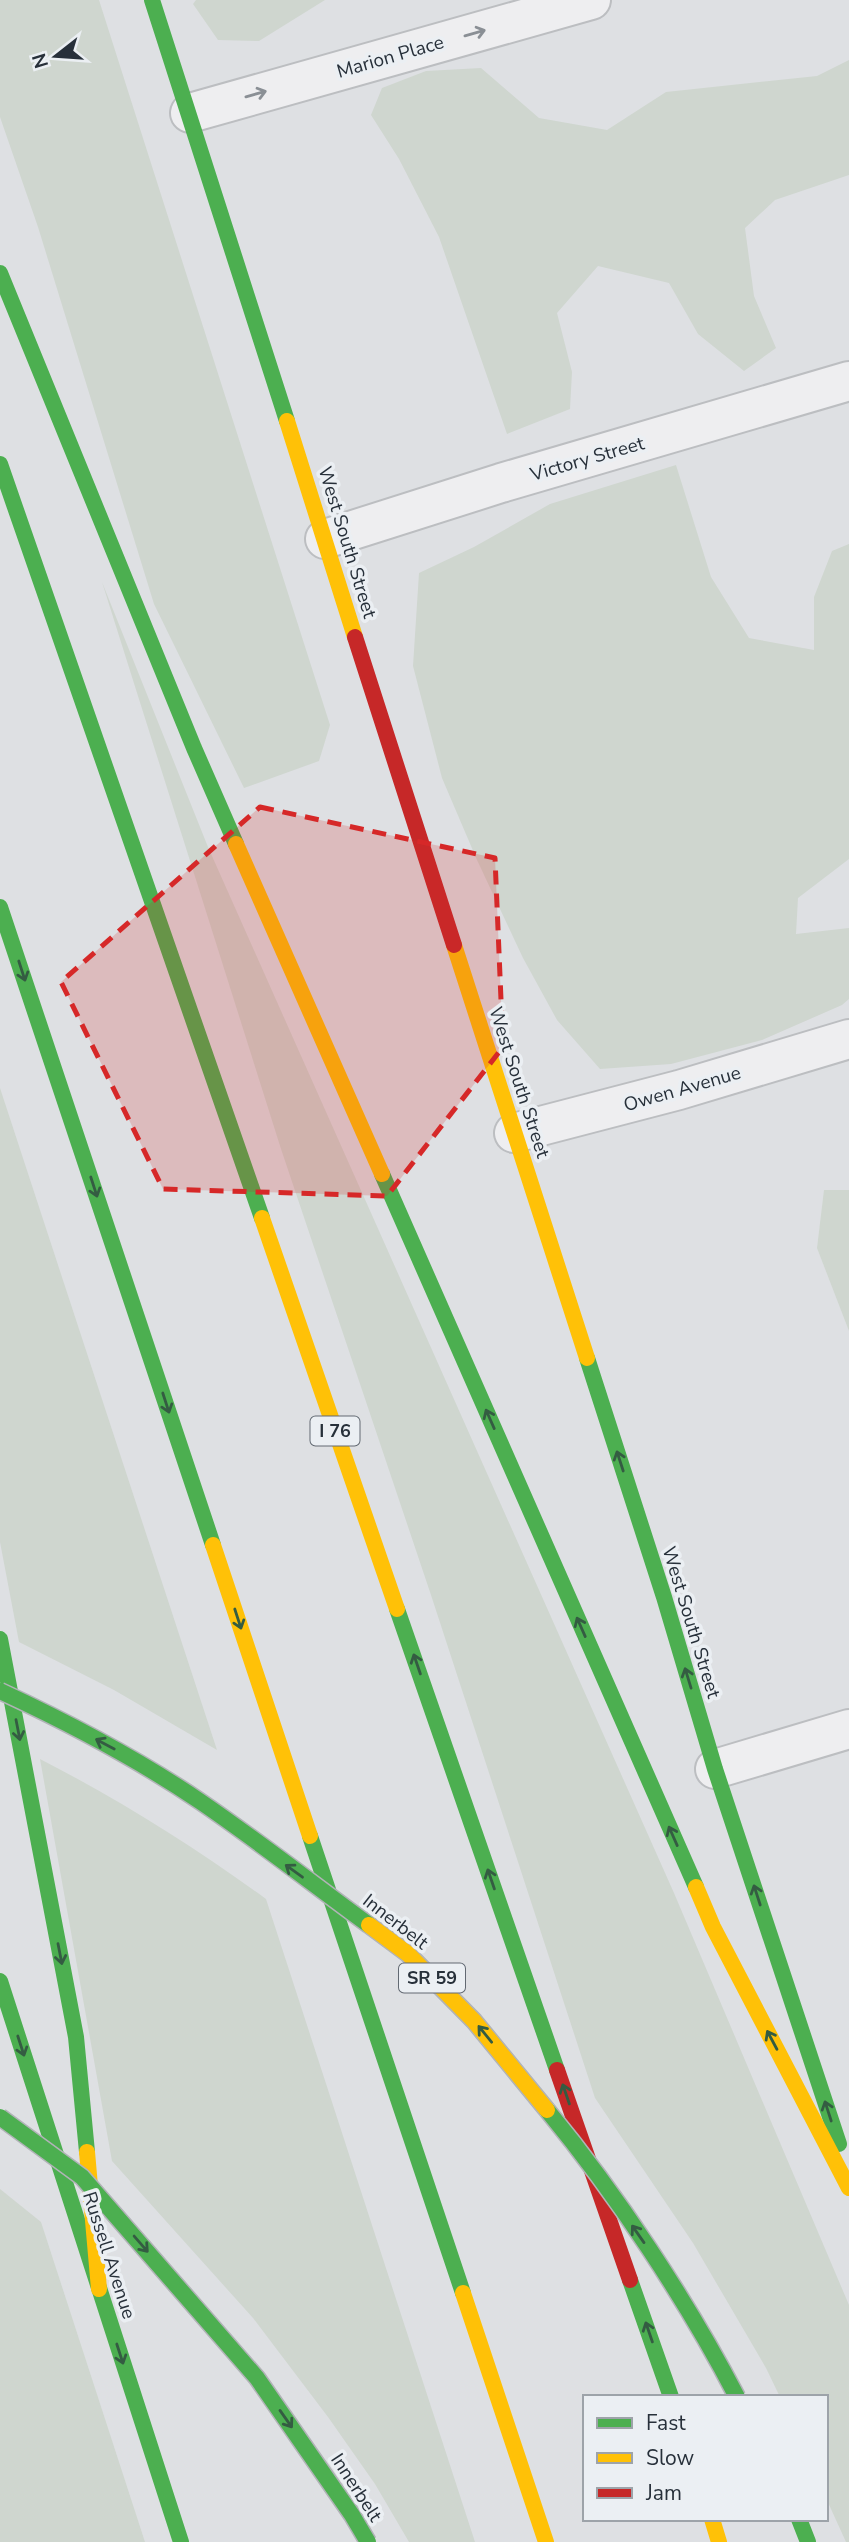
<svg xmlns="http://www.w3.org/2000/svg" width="849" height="2542" font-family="'Nunito Sans',sans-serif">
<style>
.green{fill:#cfd6cf}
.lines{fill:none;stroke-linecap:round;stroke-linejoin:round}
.street-casing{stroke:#bcbec1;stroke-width:42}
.street{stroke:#eeeef0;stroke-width:38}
.fast{stroke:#4caf50;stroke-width:16}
.slow{stroke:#ffc107;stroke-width:16}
.jam{stroke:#c62828;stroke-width:16}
.fast-bridge-casing{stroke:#b1b3b7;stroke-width:19;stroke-linecap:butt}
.slow-bridge-casing{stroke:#b1b3b7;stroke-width:19;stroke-linecap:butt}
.fast-bridge{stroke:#4caf50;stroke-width:16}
.slow-bridge{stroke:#ffc107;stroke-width:16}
.oneway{stroke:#8a8f95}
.oneway2{stroke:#345c42}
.marked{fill:#d62828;fill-opacity:0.2;stroke:#d62828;stroke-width:5;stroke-dasharray:14 9;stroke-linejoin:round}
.labels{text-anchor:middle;stroke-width:7;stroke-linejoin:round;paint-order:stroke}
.shield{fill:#ebeff3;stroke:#626972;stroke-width:2}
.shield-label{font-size:18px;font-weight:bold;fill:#27303a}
.street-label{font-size:19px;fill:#27303a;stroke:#ebeff3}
</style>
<rect width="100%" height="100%" fill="#dee0e3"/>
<!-- green -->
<g class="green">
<polygon points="0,0 99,0 330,725 319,761 244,788 154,604 38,227 0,117"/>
<polygon points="196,0 325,0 259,41 218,40 193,4"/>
<polygon points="849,60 849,175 775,200 745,228 754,296 776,348 744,371 698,334 669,283 598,266 557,313 572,372 570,409 507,434 439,237 399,159 371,115 382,88 426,71 481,68 539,118 607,130 666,92 817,76"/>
<polygon points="676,465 711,577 749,638 814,650 814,597 832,551 849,544 849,859 798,898 796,934 849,928 849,999 842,1005 762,1040 671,1064 600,1069 557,1020 523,958 477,860 442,778 413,666 419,573 474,547 550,504"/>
<polygon points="102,582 208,847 674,1893 849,2305 849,2542 846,2542 826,2498 826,2397 780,2397 766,2368 693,2243 595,2098 431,1595 281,1149"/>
<polygon points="0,1088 217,1750 114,1690 19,1642 0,1542"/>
<polygon points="824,1190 849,1190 849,1331 817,1248"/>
<path d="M40,1759C120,1800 193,1846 266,1899L475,2542H409L375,2484L328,2417L253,2318L112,2161Z"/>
<polygon points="0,2189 41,2222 145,2542 0,2542"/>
</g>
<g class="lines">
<!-- street casing -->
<g class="street-casing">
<g id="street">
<polyline points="190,113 591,0"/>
<polyline points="325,539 501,483 849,381"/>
<polyline points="514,1133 679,1090 849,1039"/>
<polyline points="715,1769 849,1729"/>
</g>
</g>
<!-- street -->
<use href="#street" class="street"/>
<!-- fast -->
<g class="fast">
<polyline points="152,0 287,421"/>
<polyline points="0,273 194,748 236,844"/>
<polyline points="0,464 262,1218"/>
<polyline points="0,907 213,1545"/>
<polyline points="382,1174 696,1887"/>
<polyline points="587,1358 664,1597 715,1769 839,2144"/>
<polyline points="397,1609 557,2070"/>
<polyline points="0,1639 76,2037 87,2152"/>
<polyline points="310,1836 463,2293"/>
<polyline points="0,1981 181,2542"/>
<polyline points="630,2280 671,2397"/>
<polyline points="799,2519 808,2542"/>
</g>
<!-- slow -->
<g class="slow">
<polyline points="287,421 355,637"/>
<polyline points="236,844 382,1174"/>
<polyline points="454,945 587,1358"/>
<polyline points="262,1218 397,1609"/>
<polyline points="213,1545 310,1836"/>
<polyline points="696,1887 713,1927 849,2188"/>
<polyline points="87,2152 99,2289"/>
<polyline points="463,2293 546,2542"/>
<polyline points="712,2519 719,2542"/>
</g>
<!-- jam -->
<g class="jam">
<polyline points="355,637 454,945"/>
<polyline points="557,2070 630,2280"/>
</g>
<!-- fast-bridge casing -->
<g class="fast-bridge-casing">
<g id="fast-bridge">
<path d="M0,1691C69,1723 138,1759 201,1802C258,1841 313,1884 369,1925"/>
<path d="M547,2110C617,2195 686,2299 737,2397"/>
<polyline points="0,2117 82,2177 257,2378 352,2515 368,2542"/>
</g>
</g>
<!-- slow-bridge casing -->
<g class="slow-bridge-casing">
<polyline id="slow-bridge" points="369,1925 408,1954 474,2021 547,2110"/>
</g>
<!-- fast-bridge -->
<use href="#fast-bridge" class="fast-bridge"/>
<!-- slow-bridge -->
<use href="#slow-bridge" class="slow-bridge"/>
</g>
<!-- one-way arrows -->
<defs><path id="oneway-shaft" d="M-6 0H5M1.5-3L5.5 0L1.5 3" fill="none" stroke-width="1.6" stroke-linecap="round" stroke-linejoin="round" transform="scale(1.75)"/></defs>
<g class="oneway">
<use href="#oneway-shaft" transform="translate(475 33) rotate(-16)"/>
<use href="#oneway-shaft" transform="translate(256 94) rotate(-16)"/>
</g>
<g class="oneway2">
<use href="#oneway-shaft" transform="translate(22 971) rotate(72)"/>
<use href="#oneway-shaft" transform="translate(94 1187) rotate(72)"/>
<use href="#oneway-shaft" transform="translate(166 1403) rotate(72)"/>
<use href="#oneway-shaft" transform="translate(490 1419) rotate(-114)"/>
<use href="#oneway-shaft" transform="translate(620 1461) rotate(-108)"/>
<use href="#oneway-shaft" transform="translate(238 1619) rotate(72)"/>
<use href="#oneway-shaft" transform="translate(581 1627) rotate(-114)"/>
<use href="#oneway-shaft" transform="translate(417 1664) rotate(-109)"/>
<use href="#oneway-shaft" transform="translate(688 1678) rotate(-107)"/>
<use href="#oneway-shaft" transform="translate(18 1730) rotate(79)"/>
<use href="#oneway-shaft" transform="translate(105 1744) rotate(-152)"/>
<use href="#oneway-shaft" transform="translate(673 1836) rotate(-114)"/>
<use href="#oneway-shaft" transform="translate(294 1871) rotate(-144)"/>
<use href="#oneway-shaft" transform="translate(491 1879) rotate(-109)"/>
<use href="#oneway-shaft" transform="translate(757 1895) rotate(-108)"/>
<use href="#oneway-shaft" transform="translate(60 1954) rotate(79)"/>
<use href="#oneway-shaft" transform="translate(485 2034) rotate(-129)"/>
<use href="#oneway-shaft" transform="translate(772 2040) rotate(-118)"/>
<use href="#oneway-shaft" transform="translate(21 2046) rotate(72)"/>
<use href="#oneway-shaft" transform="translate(566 2094) rotate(-109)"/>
<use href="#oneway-shaft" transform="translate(828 2111) rotate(-108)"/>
<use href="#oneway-shaft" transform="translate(638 2234) rotate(-125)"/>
<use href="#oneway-shaft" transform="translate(141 2244) rotate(49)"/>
<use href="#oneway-shaft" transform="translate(649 2332) rotate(-109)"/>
<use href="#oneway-shaft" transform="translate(120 2354) rotate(72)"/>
<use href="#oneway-shaft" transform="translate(286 2419) rotate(55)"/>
</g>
<!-- marked area -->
<path class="marked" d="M260,807L495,858L503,1047L387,1196L163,1189L61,982Z"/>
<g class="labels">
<!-- shield labels -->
<g class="shield">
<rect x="310.5" y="1416.5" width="49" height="29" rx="5"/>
<rect x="399" y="1963.5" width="66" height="29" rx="5"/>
</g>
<g class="shield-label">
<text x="335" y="1437">I 76</text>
<text x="432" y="1984">SR 59</text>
</g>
<!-- street labels -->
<g class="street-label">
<text transform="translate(390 56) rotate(-16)" y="7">Marion Place</text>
<text transform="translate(587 458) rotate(-16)" y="7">Victory Street</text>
<text transform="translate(348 542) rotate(73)" y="7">West South Street</text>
<text transform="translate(520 1082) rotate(72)" y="7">West South Street</text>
<text transform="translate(682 1088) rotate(-16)" y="7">Owen Avenue</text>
<text transform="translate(692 1622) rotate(73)" y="7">West South Street</text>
<text transform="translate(396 1921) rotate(38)" y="7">Innerbelt</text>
<text transform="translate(110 2255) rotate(72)" y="7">Russell Avenue</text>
<text transform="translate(357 2487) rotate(57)" y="7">Innerbelt</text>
</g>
</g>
<!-- legend -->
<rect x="583" y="2395" width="245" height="126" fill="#ebeff3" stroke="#9da3a9" stroke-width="2"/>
<rect x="597" y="2418" width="35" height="10" fill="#4caf50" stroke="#9da3a9" stroke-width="2"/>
<text x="646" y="2430" font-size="21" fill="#27303a">Fast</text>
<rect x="597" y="2453" width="35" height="10" fill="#ffc107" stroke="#9da3a9" stroke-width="2"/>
<text x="646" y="2465" font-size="21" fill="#27303a">Slow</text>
<rect x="597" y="2488" width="35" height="10" fill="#c62828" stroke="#9da3a9" stroke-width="2"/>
<text x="646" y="2500" font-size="21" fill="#27303a">Jam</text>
<!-- north arrow -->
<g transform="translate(56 56) rotate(253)" stroke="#ebeff3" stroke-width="5" paint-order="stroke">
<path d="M0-5L12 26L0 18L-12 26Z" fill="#27303a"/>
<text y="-10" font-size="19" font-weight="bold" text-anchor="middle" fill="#27303a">N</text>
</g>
</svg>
